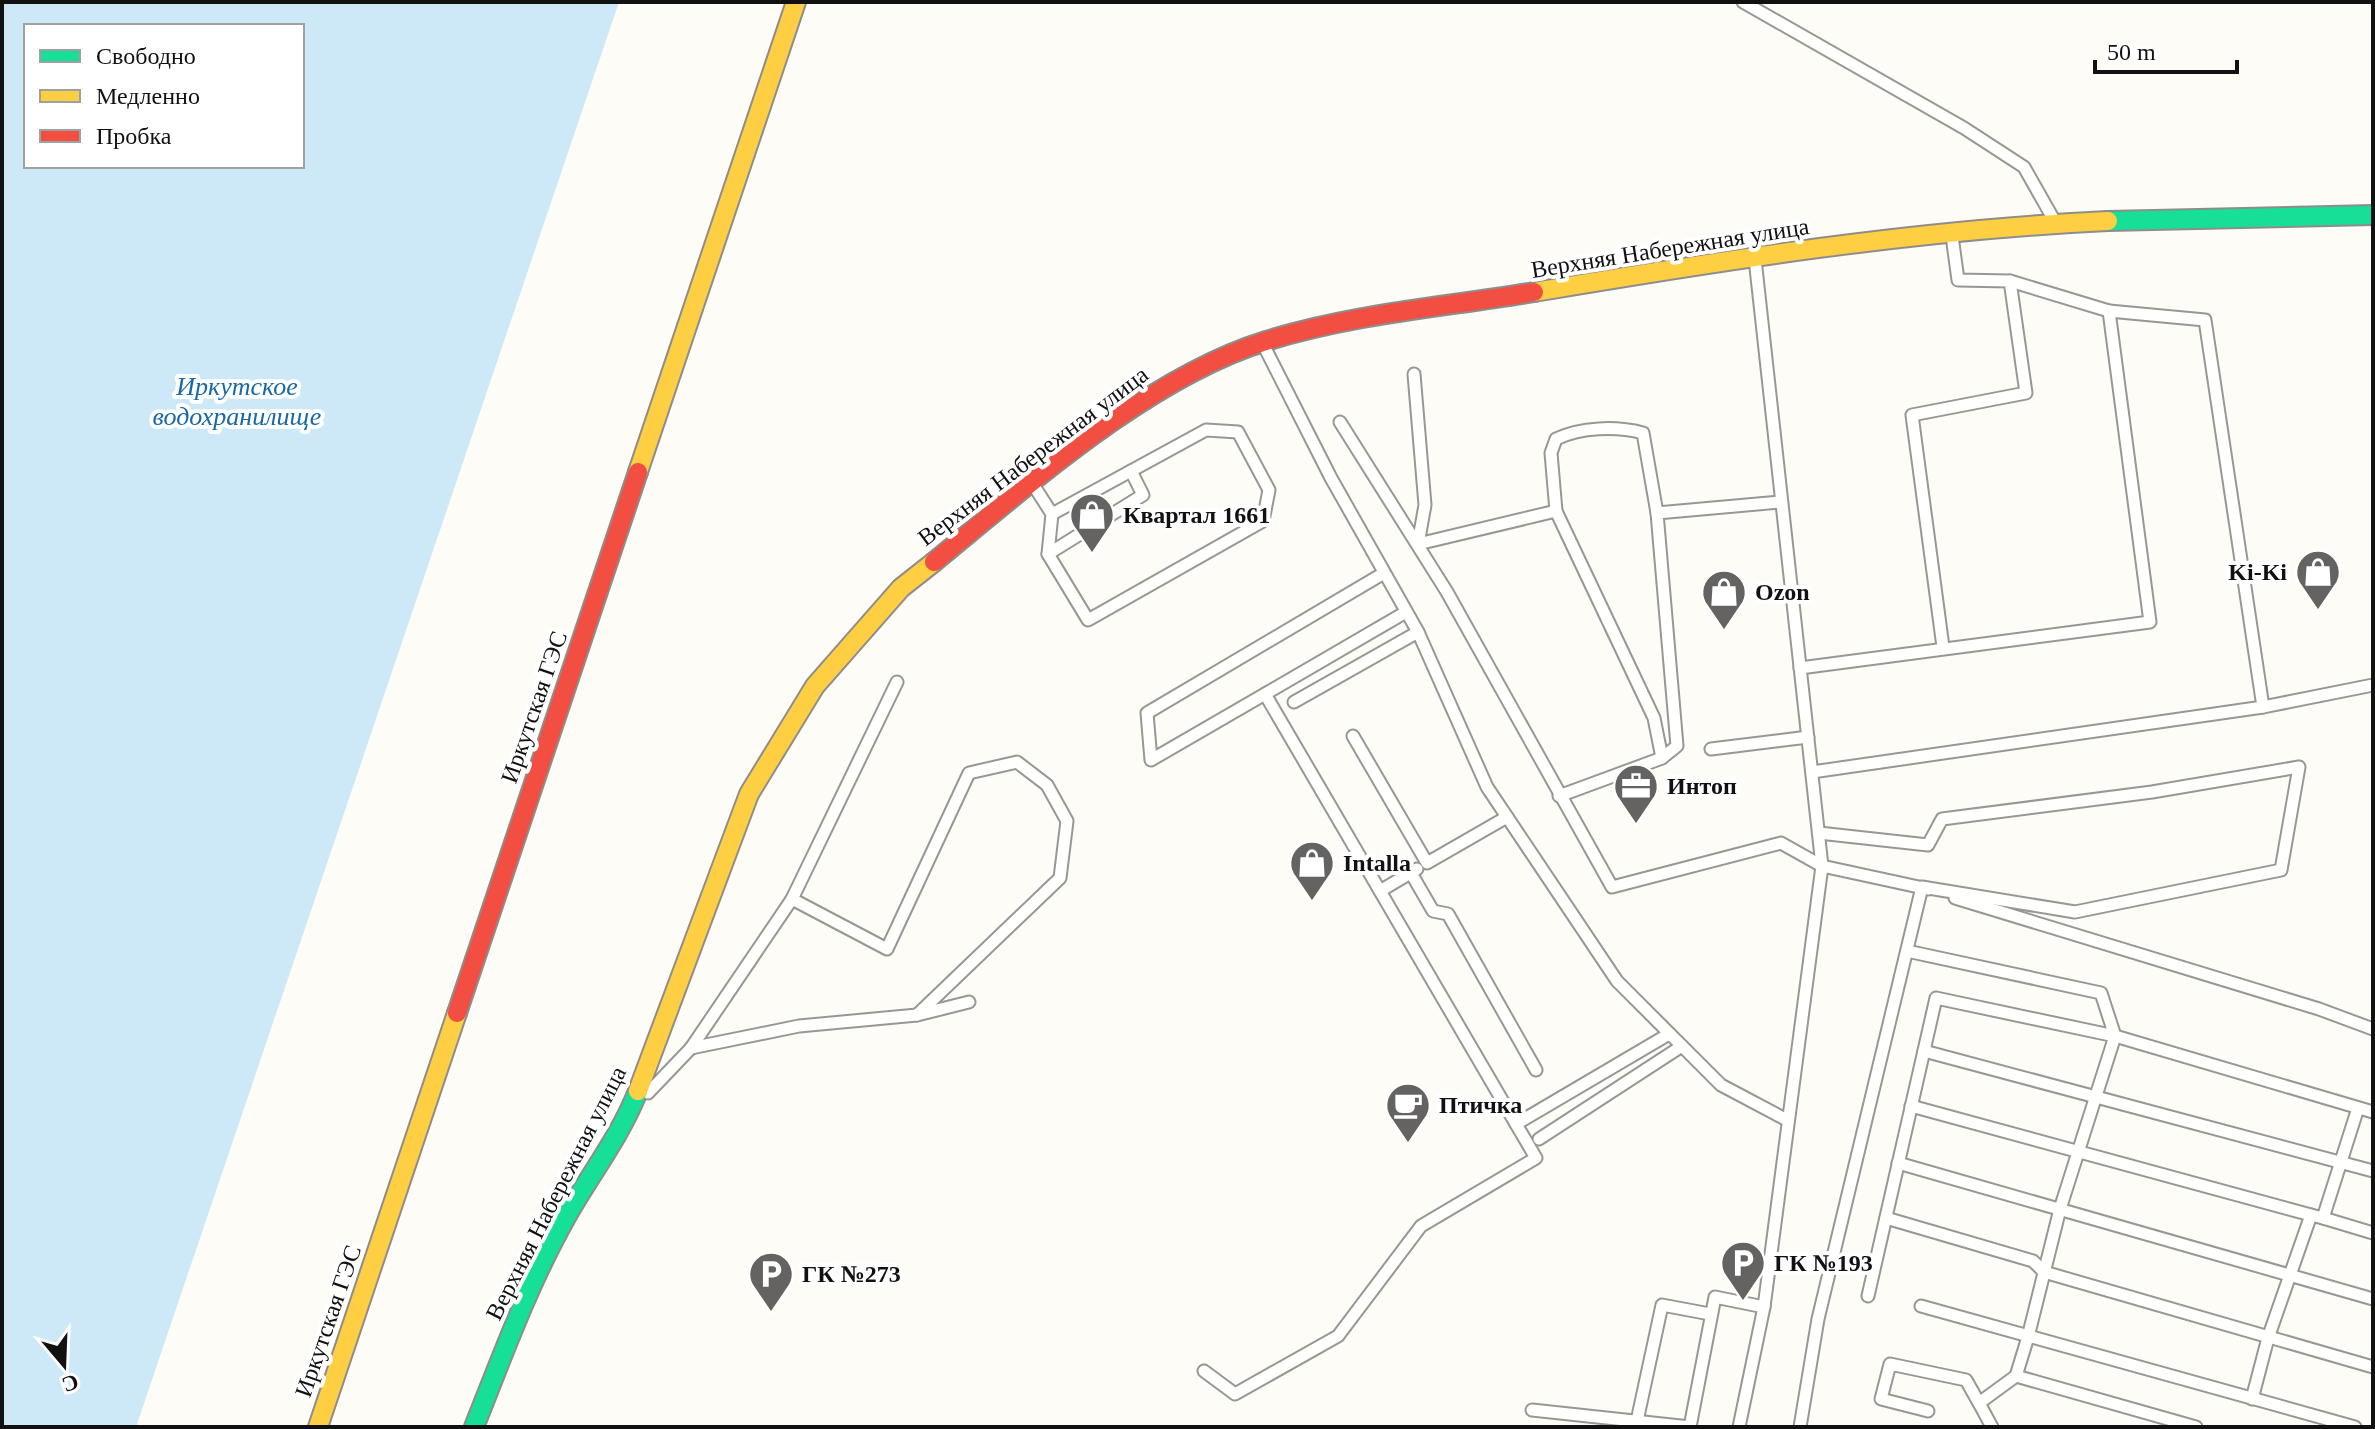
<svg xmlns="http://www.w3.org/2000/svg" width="2375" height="1429" font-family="'Times New Roman',serif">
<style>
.water{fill:#cde8f7;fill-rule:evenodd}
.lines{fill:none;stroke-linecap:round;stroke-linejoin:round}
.lane-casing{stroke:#979795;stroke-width:15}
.fast-casing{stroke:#8e8d8b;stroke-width:22}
.slow-casing{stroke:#8e8d8b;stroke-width:22}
.jam-casing{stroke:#8e8d8b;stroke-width:22}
.lane{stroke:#fffffe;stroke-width:11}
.fast{stroke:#16e098;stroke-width:18}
.slow{stroke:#ffcf43;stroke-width:18}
.jam{stroke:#f24e42;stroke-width:18}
.labels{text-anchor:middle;stroke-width:8;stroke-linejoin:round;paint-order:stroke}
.street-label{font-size:24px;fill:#111;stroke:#fff}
.poi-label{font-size:24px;font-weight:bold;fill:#111;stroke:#fff;text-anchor:start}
.water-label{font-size:26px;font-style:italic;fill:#1768a6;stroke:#fff}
</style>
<rect width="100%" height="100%" fill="#fdfcf7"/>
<!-- water -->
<path class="water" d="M2,2H619L136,1427H2ZM26,26H302V166H26Z"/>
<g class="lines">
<!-- lane casing -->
<g class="lane-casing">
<g id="lane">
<polyline points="1743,2 1964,128 2024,167 2054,220"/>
<polyline points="1755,259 1822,866"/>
<polyline points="1263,344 1331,478 1418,632 1487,787 1617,981 1721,1085 1787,1120"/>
<polyline points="1414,374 1425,505 1418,544 1556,511"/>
<polyline points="1340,422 1447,592 1612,887 1781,843 1822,866"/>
<polyline points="1034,486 1052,514 1048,554 1088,620 1263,521 1269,490 1238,432 1206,430 1052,514"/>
<path d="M1657,513L1643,433C1616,426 1581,427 1556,439L1551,453L1556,511L1654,718L1662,758"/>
<polyline points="1048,554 1143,495 1131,471"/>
<polyline points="1384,573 1147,713 1151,760 1265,694 1516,1124 1669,1034"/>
<polyline points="1943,647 1912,415 2026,393 2010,281 1958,280 1952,236"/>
<polyline points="1800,668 2150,622 2109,311 2010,281"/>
<polyline points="1265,694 1406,612"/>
<polyline points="1294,702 1418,632"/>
<polyline points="2263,707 2373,685"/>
<polyline points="1353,736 1427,863 1507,817"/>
<polyline points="1711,749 1808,737"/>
<polyline points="1812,772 2263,707 2205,320 2109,311"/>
<polyline points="1559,796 1662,758 1677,746 1657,513 1780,502"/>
<polyline points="1411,873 1433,911 1448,914 1536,1070"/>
<polyline points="1380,891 1417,869"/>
<polyline points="1955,898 2319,1009 2373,1029"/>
<polyline points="792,899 887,949 969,773 1017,762 1047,785 1067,821 1060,878 917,1015"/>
<polyline points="1907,951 2101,993 2115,1036 2060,1209 2028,1337 2016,1376 1979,1403 1992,1427"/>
<polyline points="691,1048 799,1026 917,1015 969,1002"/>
<polyline points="1924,1051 2373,1171"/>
<polyline points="648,1093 691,1048 792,899 897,682"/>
<polyline points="1911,1106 2311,1215"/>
<polyline points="1539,1139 1682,1046"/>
<polyline points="1898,1163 2373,1299"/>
<polyline points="1886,1218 2033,1261 2044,1272 2373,1367"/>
<polyline points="2323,1218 2373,1233"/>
<polyline points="1868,1296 1936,998 2115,1036 2373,1112"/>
<polyline points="1921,1306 2355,1427"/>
<polyline points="1204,1371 1235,1394 1338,1336 1421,1226 1536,1158 1516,1124"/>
<polyline points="2016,1376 2196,1427"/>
<polyline points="2252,1399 2268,1338 2311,1215 2323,1218 2358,1108"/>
<polyline points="1532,1410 1690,1427 1715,1297 1764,1307"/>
<polyline points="1928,1411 1881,1399 1890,1364 1966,1380 1979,1403"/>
<polyline points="1637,1421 1662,1305 1710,1314"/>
<polyline points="1739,1427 1764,1307 1822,866 1928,889"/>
<polyline points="1800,1427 1818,1319 1922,887 2075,912 2281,870 2299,767 2152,792 1942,819 1928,845 1819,833"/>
</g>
</g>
<!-- fast casing -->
<g class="fast-casing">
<g id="fast">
<polyline points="2108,221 2373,215"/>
<path d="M474,1427C502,1357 528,1285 565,1219C589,1176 620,1137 638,1091"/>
</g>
</g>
<!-- slow casing -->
<g class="slow-casing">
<g id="slow">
<path d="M1534,292C1724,260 1915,230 2108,221"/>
<polyline points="638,472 796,2"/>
<polyline points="638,1091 749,794 815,686 901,588 934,562"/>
<polyline points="318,1427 457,1013"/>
</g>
</g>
<!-- jam casing -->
<g class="jam-casing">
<g id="jam">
<path d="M934,562C1028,485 1149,377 1266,341C1352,314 1445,307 1534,292"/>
<polyline points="457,1013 638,472"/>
</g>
</g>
<!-- lane -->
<use href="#lane" class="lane"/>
<!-- fast -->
<use href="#fast" class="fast"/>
<!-- slow -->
<use href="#slow" class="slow"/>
<!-- jam -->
<use href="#jam" class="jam"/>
</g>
<!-- icons -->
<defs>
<g id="shop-pin" transform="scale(2.3)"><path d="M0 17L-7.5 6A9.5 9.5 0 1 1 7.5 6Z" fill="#646362" stroke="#fff"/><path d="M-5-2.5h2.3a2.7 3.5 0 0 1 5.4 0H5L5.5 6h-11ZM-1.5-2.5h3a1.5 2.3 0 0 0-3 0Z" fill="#fff"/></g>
<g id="office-pin" transform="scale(2.3)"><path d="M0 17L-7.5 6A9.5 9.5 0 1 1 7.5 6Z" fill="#646362" stroke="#fff"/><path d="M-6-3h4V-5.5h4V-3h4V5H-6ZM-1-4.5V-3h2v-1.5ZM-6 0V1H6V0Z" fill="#fff"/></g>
<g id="cafe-pin" transform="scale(2.3)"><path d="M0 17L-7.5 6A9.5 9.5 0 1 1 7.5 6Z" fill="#646362" stroke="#fff"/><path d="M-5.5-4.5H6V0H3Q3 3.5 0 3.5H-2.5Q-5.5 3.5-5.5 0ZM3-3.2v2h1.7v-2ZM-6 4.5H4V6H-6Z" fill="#fff"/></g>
<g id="parking-pin" transform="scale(2.3)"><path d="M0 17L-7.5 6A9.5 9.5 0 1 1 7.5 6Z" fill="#646362" stroke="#fff"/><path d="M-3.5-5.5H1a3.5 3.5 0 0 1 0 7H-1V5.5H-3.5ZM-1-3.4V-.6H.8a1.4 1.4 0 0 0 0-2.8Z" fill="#fff"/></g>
</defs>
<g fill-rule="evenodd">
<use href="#shop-pin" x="1092" y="515"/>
<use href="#shop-pin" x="2318" y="572"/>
<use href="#shop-pin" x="1724" y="592"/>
<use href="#office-pin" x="1636" y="786"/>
<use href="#shop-pin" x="1312" y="863"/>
<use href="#cafe-pin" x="1408" y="1105"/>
<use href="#parking-pin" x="1743" y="1263"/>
<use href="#parking-pin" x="771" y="1274"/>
</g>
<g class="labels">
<!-- street labels -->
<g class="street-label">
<text transform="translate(1670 248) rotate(-9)" y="8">Верхняя Набережная улица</text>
<text transform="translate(1033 456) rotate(-37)" y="8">Верхняя Набережная улица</text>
<text transform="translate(534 707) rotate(-71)" y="8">Иркутская ГЭС</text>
<text transform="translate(556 1193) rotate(-63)" y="8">Верхняя Набережная улица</text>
<text transform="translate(328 1321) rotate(-71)" y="8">Иркутская ГЭС</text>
</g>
<!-- poi labels -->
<g class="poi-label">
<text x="1123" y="523">Квартал 1661</text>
<text x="2287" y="580" text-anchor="end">Ki-Ki</text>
<text x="1755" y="600">Ozon</text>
<text x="1667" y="794">Интоп</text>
<text x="1343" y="871">Intalla</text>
<text x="1439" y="1113">Птичка</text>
<text x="1774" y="1271">ГК №193</text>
<text x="802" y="1282">ГК №273</text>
</g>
<!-- water labels -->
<g class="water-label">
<text x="237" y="395">Иркутское<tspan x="237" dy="30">водохранилище</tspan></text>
</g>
</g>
<!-- border -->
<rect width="2375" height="1429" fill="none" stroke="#111111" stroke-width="8"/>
<!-- legend -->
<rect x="24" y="24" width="280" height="144" fill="#ffffff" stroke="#a0a0a0" stroke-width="2"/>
<rect x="40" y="50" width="40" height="12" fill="#16e098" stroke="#a0a0a0" stroke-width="2"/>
<text x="96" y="64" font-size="24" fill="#111111">Свободно</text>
<rect x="40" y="90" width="40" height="12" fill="#ffcf43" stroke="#a0a0a0" stroke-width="2"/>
<text x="96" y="104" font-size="24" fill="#111111">Медленно</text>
<rect x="40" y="130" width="40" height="12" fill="#f24e42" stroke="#a0a0a0" stroke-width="2"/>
<text x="96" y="144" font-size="24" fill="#111111">Пробка</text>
<!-- north arrow -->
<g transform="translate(64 1365) rotate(161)" stroke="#ffffff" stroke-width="6" paint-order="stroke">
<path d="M0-6L14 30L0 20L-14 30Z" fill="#111111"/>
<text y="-12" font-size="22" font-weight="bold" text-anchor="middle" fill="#111111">С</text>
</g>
<!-- scale -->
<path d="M2095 60v12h142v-12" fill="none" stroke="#111111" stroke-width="4"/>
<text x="2107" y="60" font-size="24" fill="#111111" stroke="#ffffff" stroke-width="6" paint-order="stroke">50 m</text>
</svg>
